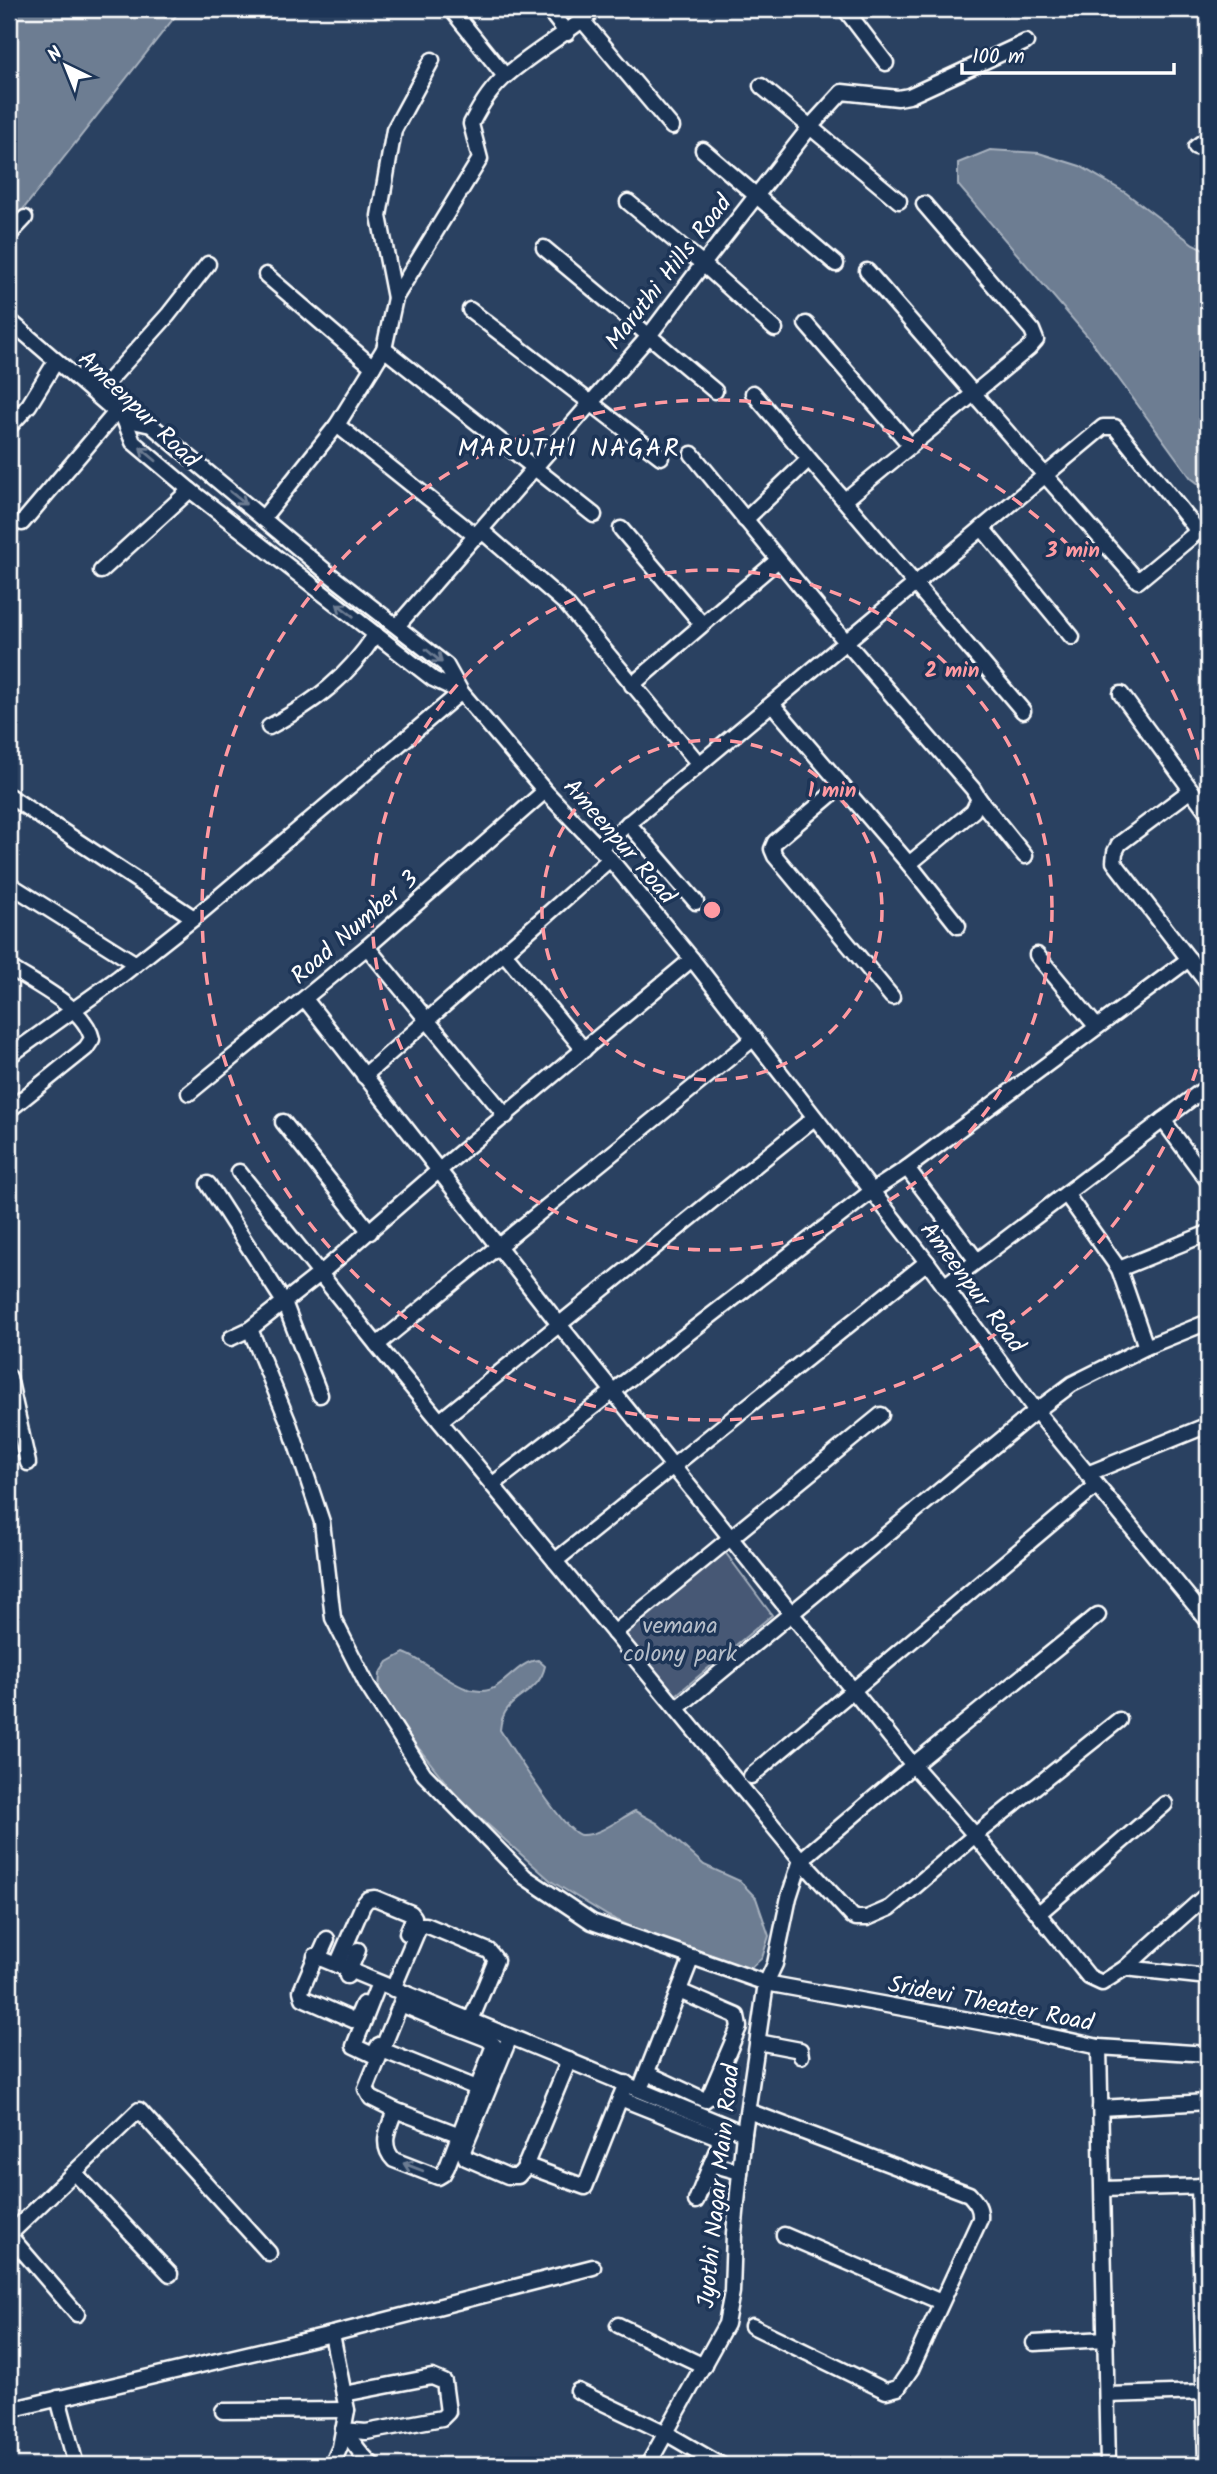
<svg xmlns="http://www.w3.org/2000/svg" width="1217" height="2474" font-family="Kalam,sans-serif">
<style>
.green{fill:#465975;stroke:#a2acba;stroke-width:2}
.water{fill:#6d7d92;stroke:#a7b1be;stroke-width:2}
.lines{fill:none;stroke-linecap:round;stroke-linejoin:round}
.minor-casing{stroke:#fff;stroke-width:19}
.minor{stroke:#1d3557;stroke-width:14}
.oneway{stroke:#6c7c92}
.ring{fill:none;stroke:#ff9aa2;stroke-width:3.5;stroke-dasharray:12 9}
.labels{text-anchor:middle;stroke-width:7;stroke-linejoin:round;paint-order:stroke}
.street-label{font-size:24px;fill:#fff;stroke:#1d3557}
.park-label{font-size:24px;fill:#b5bdc8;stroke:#1d3557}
.neighbourhood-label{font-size:26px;letter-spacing:2px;fill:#fff;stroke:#1d3557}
.centre{fill:#ff9aa2;stroke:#1d3557;stroke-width:3.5}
.ring-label{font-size:21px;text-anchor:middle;font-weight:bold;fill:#ff9aa2;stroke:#1d3557;stroke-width:7;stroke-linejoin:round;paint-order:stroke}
</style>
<rect width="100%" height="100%" fill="#2a4161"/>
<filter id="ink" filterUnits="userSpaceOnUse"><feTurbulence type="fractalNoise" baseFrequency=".0143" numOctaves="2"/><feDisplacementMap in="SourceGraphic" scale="14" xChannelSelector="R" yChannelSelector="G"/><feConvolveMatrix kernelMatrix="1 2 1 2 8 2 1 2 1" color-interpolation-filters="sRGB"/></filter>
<g filter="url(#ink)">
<!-- green -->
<polygon class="green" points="725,1552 772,1615 676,1695 619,1636"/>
<!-- water -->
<g class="water">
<polygon points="9,9 181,9 9,227"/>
<polygon points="990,150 1039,153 1080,166 1126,193 1193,244 1208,251 1208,491 1191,478 1089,338 958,185 958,163"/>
<path d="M404,1653C431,1662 468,1706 497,1686C510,1678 522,1661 538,1660L545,1666C538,1699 503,1693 500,1730C511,1747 565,1834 581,1835C599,1836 619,1819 635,1811L657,1823L704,1865L740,1881L756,1898L769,1936L762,1958L751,1968H733L666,1943L608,1916L551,1881L459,1799L401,1726L379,1689L380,1674L388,1662Z"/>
</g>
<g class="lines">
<!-- minor casing -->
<g class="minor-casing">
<g id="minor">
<polyline points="451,9 505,76"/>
<polyline points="548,9 567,33"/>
<polyline points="845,9 886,63"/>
<polyline points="582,20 672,127"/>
<polyline points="761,86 899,201"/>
<polyline points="1196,147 1208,138"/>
<polyline points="703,150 836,264"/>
<polyline points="628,202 703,264 775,329"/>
<polyline points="9,235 25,218"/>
<polyline points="544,248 715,391"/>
<polyline points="266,275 373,367"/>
<polyline points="395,298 379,216 394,130 432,60"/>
<polyline points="470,310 661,457"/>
<polyline points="9,320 124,419 133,442 190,490 433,679 461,692 545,791 610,859 692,959 927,1262 1036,1411 1208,1621"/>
<polyline points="806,324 911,446"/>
<polyline points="384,349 594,515"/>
<polyline points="753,393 1023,711"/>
<polyline points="96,395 168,315 208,264"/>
<polyline points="124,419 151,425 328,573 446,665 461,692"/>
<polyline points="337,425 477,537"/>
<polyline points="9,427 29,405 56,361"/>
<polyline points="692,454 846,642 973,789 979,799 973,811 909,864"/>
<polyline points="845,500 1029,348 1036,340 1032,330 924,204"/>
<path d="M263,518L337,425L384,349L395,298L480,159L471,124C480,106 491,88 507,75C535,51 568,33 596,9"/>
<polyline points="745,520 808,460"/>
<polyline points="22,523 116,412"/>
<polyline points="982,528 1072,637"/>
<polyline points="621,529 702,624"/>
<polyline points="482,531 566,604 699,764"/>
<polyline points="101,571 190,490"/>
<polyline points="398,625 648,337 703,264 810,127 842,92 898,98 909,96 1026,42"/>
<polyline points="632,685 778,560"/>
<polyline points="1121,694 1208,813"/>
<polyline points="772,704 909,864 958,926"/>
<path d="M269,727C316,701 346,679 376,634"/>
<polyline points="841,786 775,842 772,849 775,856 892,997"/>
<polyline points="1191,790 1119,844 1115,852 1114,862 1208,984"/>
<polyline points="9,796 194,918"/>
<polyline points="979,799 1025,856"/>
<polyline points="628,823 696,902"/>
<path d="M599,848C767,708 935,567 1103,427H1115L1194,526L1196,533L1138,581C1047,478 957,375 867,271"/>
<polyline points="9,884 136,964"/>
<polyline points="367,947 506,1116"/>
<polyline points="504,953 584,1050"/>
<polyline points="1037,955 1096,1026"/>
<path d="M9,967C34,984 85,1007 92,1039L86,1048L9,1110"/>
<polyline points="305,999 558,1323 913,1765 975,1835 1089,1977 1102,1983 1125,1968 1203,1898"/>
<polyline points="9,1056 118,978 194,918 461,692"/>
<polyline points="364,1076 610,859"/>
<polyline points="189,1093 367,947 545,791"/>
<polyline points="1163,1120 1208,1181"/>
<polyline points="283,1122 370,1232"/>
<polyline points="907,1168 977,1261 1208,1086"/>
<polyline points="239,1172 377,1345 555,1561 801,1860 852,1916 856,1918 867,1918 890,1908 975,1835 1119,1720"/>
<polyline points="208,1184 284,1302 320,1395"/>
<polyline points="1066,1194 1119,1269"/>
<polyline points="944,1286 977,1261"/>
<polyline points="250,1329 290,1426 322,1522 333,1618 367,1685 424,1774 525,1877 592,1922 766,1983 1002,2026 1099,2047 1208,2054"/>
<polyline points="231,1338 250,1329 321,1273 437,1172 692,959"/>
<polyline points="377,1345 754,1038"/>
<polyline points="1146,1347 1119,1269 1208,1233"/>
<polyline points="9,1377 28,1463"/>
<polyline points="440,1421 814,1118"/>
<polyline points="1087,1474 1208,1425"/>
<polyline points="492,1485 872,1191 907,1168 1189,959"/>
<polyline points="555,1561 927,1262"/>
<polyline points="614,1633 881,1415"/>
<polyline points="677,1708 1036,1411 1072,1384 1146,1347 1208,1322"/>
<polyline points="751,1776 1096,1486"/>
<polyline points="1039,1913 1165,1804"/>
<polyline points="315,1956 744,2133"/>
<polyline points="316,1956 301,1991 303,1998 353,2020 357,2018 363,2004"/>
<polyline points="319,1957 327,1939"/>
<polyline points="337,1965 363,1905 368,1899 375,1898 411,1913 414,1917 407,1933"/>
<polyline points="1125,1968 1208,1977"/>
<polyline points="347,1976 358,1950"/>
<polyline points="393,1989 420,1925 426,1925 489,1951 496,1960 471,2020"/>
<path d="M405,1993L366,2089L371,2098L395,2110C389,2127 379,2145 394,2160L438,2177L443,2174L447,2167L494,2045L487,2039L443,2022L449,2011"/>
<polyline points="401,2004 443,2022"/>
<polyline points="510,2037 463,2151 466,2158 508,2176 518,2176 524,2169 569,2060"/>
<polyline points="758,2042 800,2050 801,2056"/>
<polyline points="379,2045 373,2055 354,2046 379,1983"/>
<polyline points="1099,2047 1108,2465"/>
<polyline points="382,2050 477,2088"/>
<polyline points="647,2073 705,2100 709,2097 739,2027 737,2016 679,1991"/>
<polyline points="643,2082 692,1957"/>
<polyline points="620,2098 718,2137 719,2145 711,2164 740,2172"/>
<polyline points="1100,2108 1208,2102"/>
<polyline points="395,2110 460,2135"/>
<path d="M748,2111L969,2194C976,2202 981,2207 980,2219L911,2369L898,2388L886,2391L752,2326"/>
<polyline points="525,2165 585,2187 626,2083"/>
<polyline points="75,2173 170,2274"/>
<polyline points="1199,2186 1206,2465"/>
<polyline points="1103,2189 1207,2186"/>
<polyline points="696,2201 711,2164"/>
<polyline points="9,2235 139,2110 269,2253"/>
<polyline points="9,2235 77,2314"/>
<polyline points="784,2235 941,2302"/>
<polyline points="618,2325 704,2366"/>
<polyline points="1034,2343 1106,2339"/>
<polyline points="578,2391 664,2432 721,2465"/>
<polyline points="1107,2395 1204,2392"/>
<polyline points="58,2398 76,2465"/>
<polyline points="9,2410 332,2334 593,2267"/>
<polyline points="223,2411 347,2410"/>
<polyline points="343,2430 366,2432 442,2418 448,2412 444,2382 432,2377 344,2394"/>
<path d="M343,2430C354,2442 360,2455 373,2465"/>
<polyline points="332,2465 340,2447 347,2410 332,2334"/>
<polyline points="648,2465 726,2324 732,2292 734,2233 744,2133 766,1983 775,1964 789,1897 801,1860 913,1765 1098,1615"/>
</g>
</g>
<!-- minor -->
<use href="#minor" class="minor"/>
</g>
<!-- one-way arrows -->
<defs><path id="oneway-shaft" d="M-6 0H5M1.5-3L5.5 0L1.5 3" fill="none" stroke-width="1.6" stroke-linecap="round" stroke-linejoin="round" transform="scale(1.75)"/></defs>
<g class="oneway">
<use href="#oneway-shaft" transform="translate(148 454) rotate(-140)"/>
<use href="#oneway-shaft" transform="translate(238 498) rotate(39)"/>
<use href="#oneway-shaft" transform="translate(345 610) rotate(-143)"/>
<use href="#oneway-shaft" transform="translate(434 656) rotate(40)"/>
<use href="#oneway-shaft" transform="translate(413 2167) rotate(-159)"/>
</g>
</g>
<!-- distance rings -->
<g class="ring">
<circle cx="712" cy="910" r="170"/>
<circle cx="712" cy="910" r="340"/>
<path d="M1208 1029A510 510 0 1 1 1208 791"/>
</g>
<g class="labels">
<!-- street labels -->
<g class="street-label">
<text transform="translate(668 272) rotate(-52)" y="8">Maruthi Hills Road</text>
<text transform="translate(139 409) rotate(44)" y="8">Ameenpur Road</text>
<text transform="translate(620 841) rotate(49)" y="8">Ameenpur Road</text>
<text transform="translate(354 927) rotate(-41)" y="8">Road Number 3</text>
<text transform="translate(973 1287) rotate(53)" y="8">Ameenpur Road</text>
<text transform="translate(991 2003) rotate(11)" y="8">Sridevi Theater Road</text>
<text transform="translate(718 2186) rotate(-84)" y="8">Jyothi Nagar Main Road</text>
</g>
<!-- park labels -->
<g class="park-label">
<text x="680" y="1633">vemana<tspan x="680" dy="28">colony park</tspan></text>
</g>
<!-- neighbourhood labels -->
<g class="neighbourhood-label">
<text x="569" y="456">MARUTHI NAGAR</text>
</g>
</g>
<circle cx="712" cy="910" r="10" class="centre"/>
<g class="ring-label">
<text x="1073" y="557">3 min</text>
<text x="952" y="677">2 min</text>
<text x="832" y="797">1 min</text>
</g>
<!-- margin -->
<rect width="1217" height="2474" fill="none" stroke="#1d3557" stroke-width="35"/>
<rect x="18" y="18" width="1182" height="2439" fill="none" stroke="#fff" stroke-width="2.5" filter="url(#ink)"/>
<!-- north arrow -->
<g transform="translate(66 66) rotate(317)" stroke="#1d3557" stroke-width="5" paint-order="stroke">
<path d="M0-5L12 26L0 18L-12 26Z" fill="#ffffff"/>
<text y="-10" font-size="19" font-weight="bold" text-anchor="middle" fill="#ffffff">N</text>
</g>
<!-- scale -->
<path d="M962 63v10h212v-10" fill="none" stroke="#ffffff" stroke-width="3.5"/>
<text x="972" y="63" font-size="21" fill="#ffffff" stroke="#1d3557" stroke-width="5" paint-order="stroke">100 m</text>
</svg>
